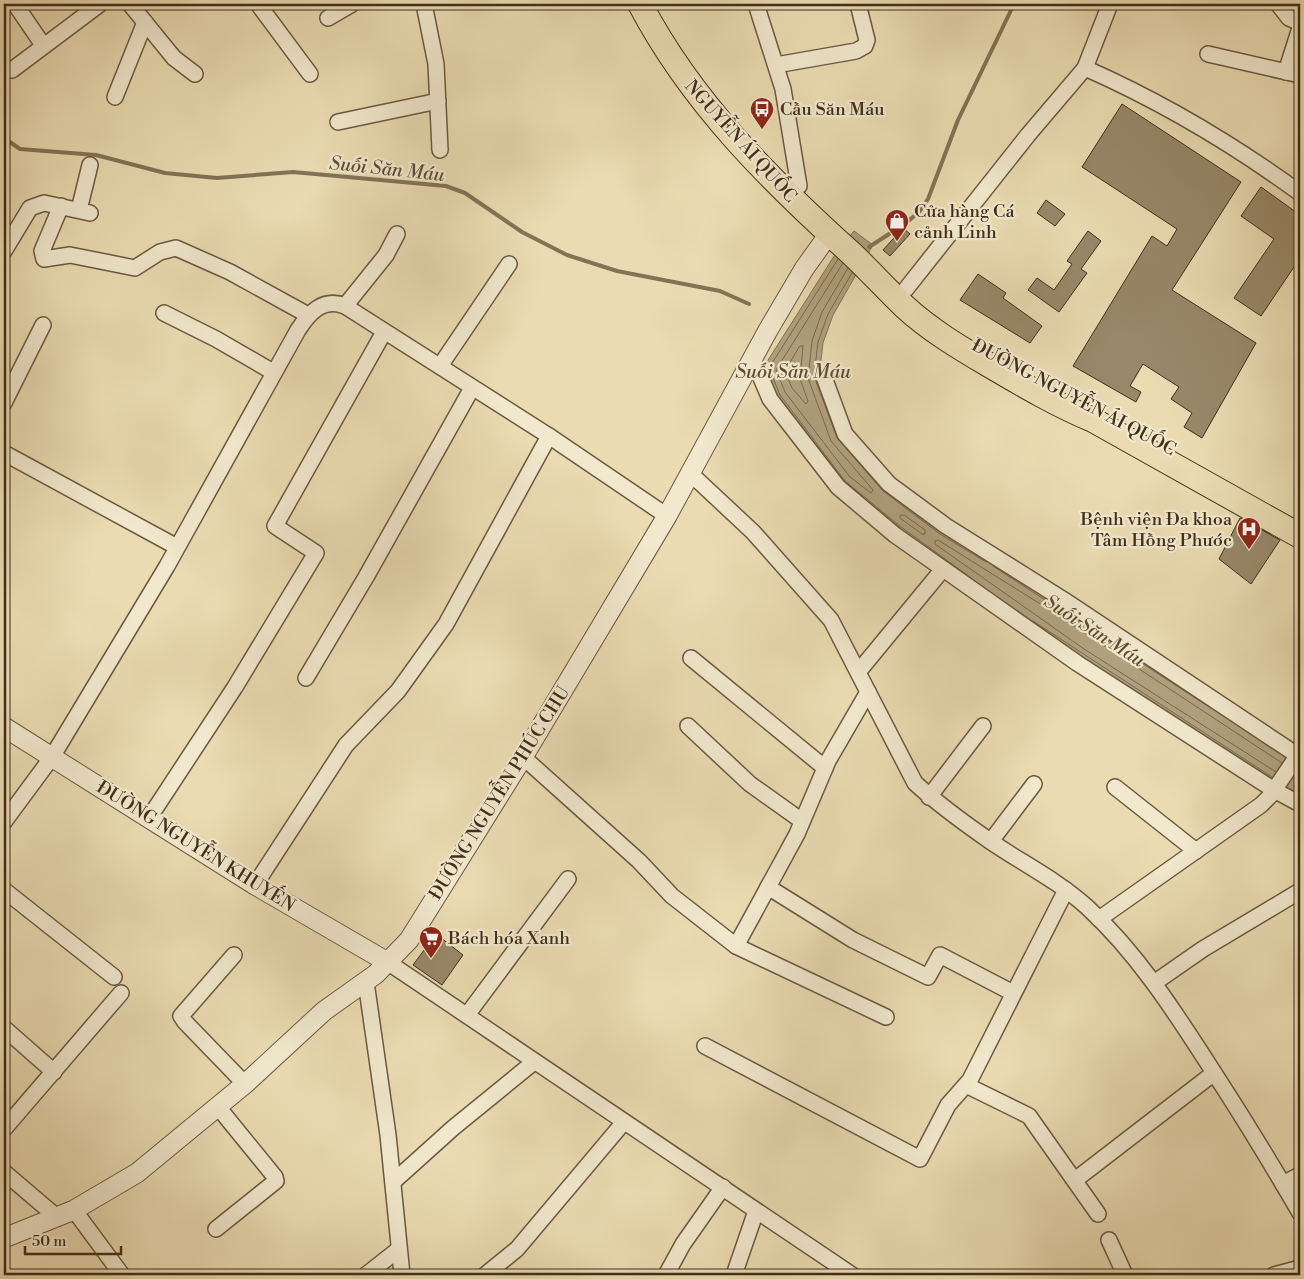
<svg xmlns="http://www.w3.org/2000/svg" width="1304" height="1279" font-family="'Libre Bodoni',serif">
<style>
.water{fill:#b0a17e;stroke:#837356}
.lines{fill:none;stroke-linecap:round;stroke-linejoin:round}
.shore{stroke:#78684c;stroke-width:1}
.stream{stroke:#837356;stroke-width:4}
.building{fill:#988869;stroke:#402f1a}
.minor-casing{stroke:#6a5a40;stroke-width:18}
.tertiary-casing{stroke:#6a5a40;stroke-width:21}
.primary-casing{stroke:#402f1a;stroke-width:26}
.minor{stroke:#f1e8cd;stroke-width:15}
.tertiary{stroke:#f1e8cd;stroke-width:19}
.primary{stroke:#eadbb2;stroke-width:24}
.labels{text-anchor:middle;stroke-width:4.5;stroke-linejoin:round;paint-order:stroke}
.poi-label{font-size:18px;fill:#402f1a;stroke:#f1e8cd;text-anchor:start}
.street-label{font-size:18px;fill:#402f1a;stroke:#f1e8cd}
.water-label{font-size:19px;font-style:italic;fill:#5c4c33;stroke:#f1e8cd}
</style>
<rect width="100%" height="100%" fill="#eadbb2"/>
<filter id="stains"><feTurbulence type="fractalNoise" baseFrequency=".004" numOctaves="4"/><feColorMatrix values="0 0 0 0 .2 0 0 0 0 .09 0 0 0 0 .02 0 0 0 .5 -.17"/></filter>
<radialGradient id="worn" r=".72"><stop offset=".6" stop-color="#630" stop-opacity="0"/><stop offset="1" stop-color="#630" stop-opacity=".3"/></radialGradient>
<!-- water -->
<polygon class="water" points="854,231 873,245 833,315 823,343 819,377 886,487 1300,762 1300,799 1151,705 945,566 842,485 775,398 763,368 838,250"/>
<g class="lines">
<!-- shore -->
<g class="shore">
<polyline points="838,259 769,368 780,395 845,481 901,527 970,577"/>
<polyline points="843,263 776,370 785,392 850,477 871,493 873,490 831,441 808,378 812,341 822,312 848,268"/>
<polyline points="852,273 828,314 818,342 814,376 837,438 883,491 940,534 986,562"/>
<polygon points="803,346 800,379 808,401 806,404 792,388 785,371 799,347"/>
<polygon points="901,515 904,515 925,530 925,534 922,534 900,518"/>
<polyline points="993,566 1209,707"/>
<polyline points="1033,621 1272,777"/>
<polyline points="1276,772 1084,649 952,556 935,544 935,541 938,540 1042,605 1282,763"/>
</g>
<!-- stream -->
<g class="stream">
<polyline points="4,138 20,149 96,155 165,173 217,178 293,172 446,186 465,193 522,232 567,255 617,271 720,291 749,304"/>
<polyline points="869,247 906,223 920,211 928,199 958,120 1014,4"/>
</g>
</g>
<!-- building -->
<g class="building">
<polygon points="1122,104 1241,182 1172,290 1256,343 1202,438 1184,427 1192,413 1171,399 1179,387 1143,364 1130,386 1141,392 1136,402 1073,366 1152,236 1167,246 1177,229 1082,167"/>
<polygon points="1261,187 1300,215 1300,258 1261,316 1234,298 1274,239 1241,216"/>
<polygon points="1046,200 1065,214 1055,226 1037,213"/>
<polygon points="903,228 910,234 890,256 883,250"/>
<polygon points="1088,231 1101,241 1081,269 1087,273 1059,312 1028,290 1037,278 1054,290 1072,264 1067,261"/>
<polygon points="978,274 1006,293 1003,298 1042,326 1030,343 960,300"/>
<polygon points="1240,518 1280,540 1251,584 1219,559"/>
<polygon points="436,934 463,955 442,985 413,965"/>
</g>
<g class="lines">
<!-- minor casing -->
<g class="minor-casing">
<g id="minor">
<polyline points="15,4 43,45"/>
<polyline points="130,4 174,58 195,74"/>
<polyline points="258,4 310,74"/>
<polyline points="424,4 436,64 440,150"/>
<polyline points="756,4 783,89 799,186"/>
<polyline points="1278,4 1289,18 1300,23"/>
<polyline points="328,18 352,4"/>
<polyline points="1208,54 1300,75"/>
<polyline points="776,65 856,51 865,46 867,40 858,4"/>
<path d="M1085,68C1160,101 1234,145 1300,193"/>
<polyline points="12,70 100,4"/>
<polyline points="1286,72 1300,28"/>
<polyline points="115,97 145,22"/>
<polyline points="338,122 438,101"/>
<polyline points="61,206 42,251 44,259 70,255 135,268 160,252 176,248 230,272 308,315"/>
<polyline points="79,210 90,165"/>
<polyline points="4,251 30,208 44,203 90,213"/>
<polyline points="906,289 1028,135 1085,68 1110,4"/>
<polyline points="345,306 386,255 397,234"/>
<polyline points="164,313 216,339 273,372"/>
<polyline points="753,359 770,399 838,487 895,535 1077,663 1274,790 1300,804"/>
<polyline points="440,366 509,264"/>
<polyline points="824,377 845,434 889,484 946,526 1064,600 1300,757"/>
<polyline points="4,403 43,325"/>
<polyline points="4,453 177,547"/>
<path d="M691,474L753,532L831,620L915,783C938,804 964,823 990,841C1022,863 1057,880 1087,907C1136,952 1173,1009 1209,1065C1241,1114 1271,1163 1300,1213"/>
<polyline points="691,658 825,768"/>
<polyline points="859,671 943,569"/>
<polyline points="306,678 366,577 472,388"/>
<polyline points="688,726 750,784 802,821"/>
<polyline points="523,757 639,861 672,896 736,946 886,1017"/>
<polyline points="1115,787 1196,851"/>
<polyline points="929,797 983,726"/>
<polyline points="149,818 235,687 316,553 275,526 384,332"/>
<path d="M4,822L52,757L167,566L298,330C309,313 323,297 345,306L549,436L667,516"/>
<polyline points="991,841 1034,784"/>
<polyline points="255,885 346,745 398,691 446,624 549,436"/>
<polyline points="768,887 853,940 928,977 940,955 1013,993"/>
<polyline points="4,890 114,977"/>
<polyline points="1099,919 1261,805 1270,796 1298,755"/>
<polyline points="736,946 797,834 828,761 868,692"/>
<polyline points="234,955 181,1016 185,1022 245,1084"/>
<polyline points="389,963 852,1275"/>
<polyline points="366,982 388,1135 402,1275"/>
<polyline points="1154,983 1203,949 1300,891"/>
<polyline points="467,1015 568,879"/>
<polyline points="4,1028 54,1072"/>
<polyline points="705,1046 920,1159 948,1105 970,1080 1066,890"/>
<polyline points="966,1085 1029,1116 1098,1214"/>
<polyline points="4,1129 121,993"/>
<polyline points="4,1172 58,1218"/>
<polyline points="1075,1180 1214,1073"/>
<polyline points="393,1182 453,1128 534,1062"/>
<polyline points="1283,1184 1300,1175"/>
<polyline points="74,1210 122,1275"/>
<polyline points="216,1229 276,1181 275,1177 218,1107"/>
<polyline points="1109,1240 1125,1275"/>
<polyline points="366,1275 399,1249"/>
<polyline points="485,1275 517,1249 624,1122"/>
<polyline points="666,1275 683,1244 723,1187"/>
<polyline points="734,1275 756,1211"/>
<polyline points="1274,1275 1300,1268"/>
</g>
</g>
<!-- tertiary casing -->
<g class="tertiary-casing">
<g id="tertiary">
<polyline points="4,727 255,885 389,963"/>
<polyline points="4,1238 74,1210 137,1173 245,1084 324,1011 376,974 409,940 523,757 667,516 767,332 804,269 829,234"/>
</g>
</g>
<!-- primary casing -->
<g class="primary-casing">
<path id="primary" d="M640,4C692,103 769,179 852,254C870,271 887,290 905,307C930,330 960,348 989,365C1023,385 1057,405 1093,420L1300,536"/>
</g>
<!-- minor -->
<use href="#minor" class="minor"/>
<!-- tertiary -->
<use href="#tertiary" class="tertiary"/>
<!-- primary -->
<use href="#primary" class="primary"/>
</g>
<!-- icons -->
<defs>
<g id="bus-pin" transform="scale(1.25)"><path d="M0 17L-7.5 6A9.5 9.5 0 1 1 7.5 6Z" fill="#8f2418" stroke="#f1e8cd"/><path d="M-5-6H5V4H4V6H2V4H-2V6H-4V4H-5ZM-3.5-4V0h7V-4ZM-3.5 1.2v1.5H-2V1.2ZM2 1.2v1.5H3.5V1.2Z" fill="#fff"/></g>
<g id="shop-pin" transform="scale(1.25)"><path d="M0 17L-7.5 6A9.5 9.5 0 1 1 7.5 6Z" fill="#8f2418" stroke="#f1e8cd"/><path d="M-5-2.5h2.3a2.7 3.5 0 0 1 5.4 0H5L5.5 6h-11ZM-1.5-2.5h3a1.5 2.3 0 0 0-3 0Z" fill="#fff"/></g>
<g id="hospital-pin" transform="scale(1.25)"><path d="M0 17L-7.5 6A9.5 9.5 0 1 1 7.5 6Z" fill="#8f2418" stroke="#f1e8cd"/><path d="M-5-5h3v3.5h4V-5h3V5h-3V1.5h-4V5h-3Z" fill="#fff"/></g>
<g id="supermarket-pin" transform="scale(1.25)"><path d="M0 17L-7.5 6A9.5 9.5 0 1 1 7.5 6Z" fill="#8f2418" stroke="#f1e8cd"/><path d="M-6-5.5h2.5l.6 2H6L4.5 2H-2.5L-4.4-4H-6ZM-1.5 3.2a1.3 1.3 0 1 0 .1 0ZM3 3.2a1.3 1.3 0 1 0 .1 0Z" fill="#fff"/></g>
</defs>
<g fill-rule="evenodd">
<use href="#bus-pin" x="762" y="109"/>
<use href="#shop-pin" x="897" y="221"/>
<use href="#hospital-pin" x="1249" y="529"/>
<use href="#supermarket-pin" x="431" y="938"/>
</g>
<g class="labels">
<!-- poi labels -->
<g class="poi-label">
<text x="780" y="115">Cầu Săn Máu</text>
<text x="914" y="217">Cửa hàng Cá<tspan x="914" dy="21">cảnh Linh</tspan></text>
<text x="1232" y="525" text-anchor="end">Bệnh viện Đa khoa<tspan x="1232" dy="21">Tâm Hồng Phước</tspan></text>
<text x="448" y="944">Bách hóa Xanh</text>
</g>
<!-- street labels -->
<g class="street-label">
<text transform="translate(741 141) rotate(48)" y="6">NGUYỄN ÁI QUỐC</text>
<text transform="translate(1074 397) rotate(28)" y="6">ĐƯỜNG NGUYỄN ÁI QUỐC</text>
<text transform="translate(499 793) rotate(-58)" y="6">ĐƯỜNG NGUYỄN PHÚC CHU</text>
<text transform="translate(196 846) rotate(32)" y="6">ĐƯỜNG NGUYỄN KHUYẾN</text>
</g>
<!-- water labels -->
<g class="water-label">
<text transform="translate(387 168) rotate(6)" y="7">Suối Săn Máu</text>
<text x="793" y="378">Suối Săn Máu</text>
<text transform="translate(1095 630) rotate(33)" y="7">Suối Săn Máu</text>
</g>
</g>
<!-- margin -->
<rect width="1304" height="1279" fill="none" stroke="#eadbb2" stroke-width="20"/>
<rect x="5" y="5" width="1294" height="1269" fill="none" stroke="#402f1a" stroke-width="2.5"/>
<rect x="10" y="10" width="1284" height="1259" fill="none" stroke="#402f1a"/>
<!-- scale -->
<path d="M25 1246v8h96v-8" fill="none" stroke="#402f1a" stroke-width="2.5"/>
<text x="32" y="1246" font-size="15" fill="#402f1a" stroke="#f1e8cd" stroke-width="4" paint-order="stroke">50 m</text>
<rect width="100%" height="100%" filter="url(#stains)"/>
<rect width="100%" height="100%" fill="url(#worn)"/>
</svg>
